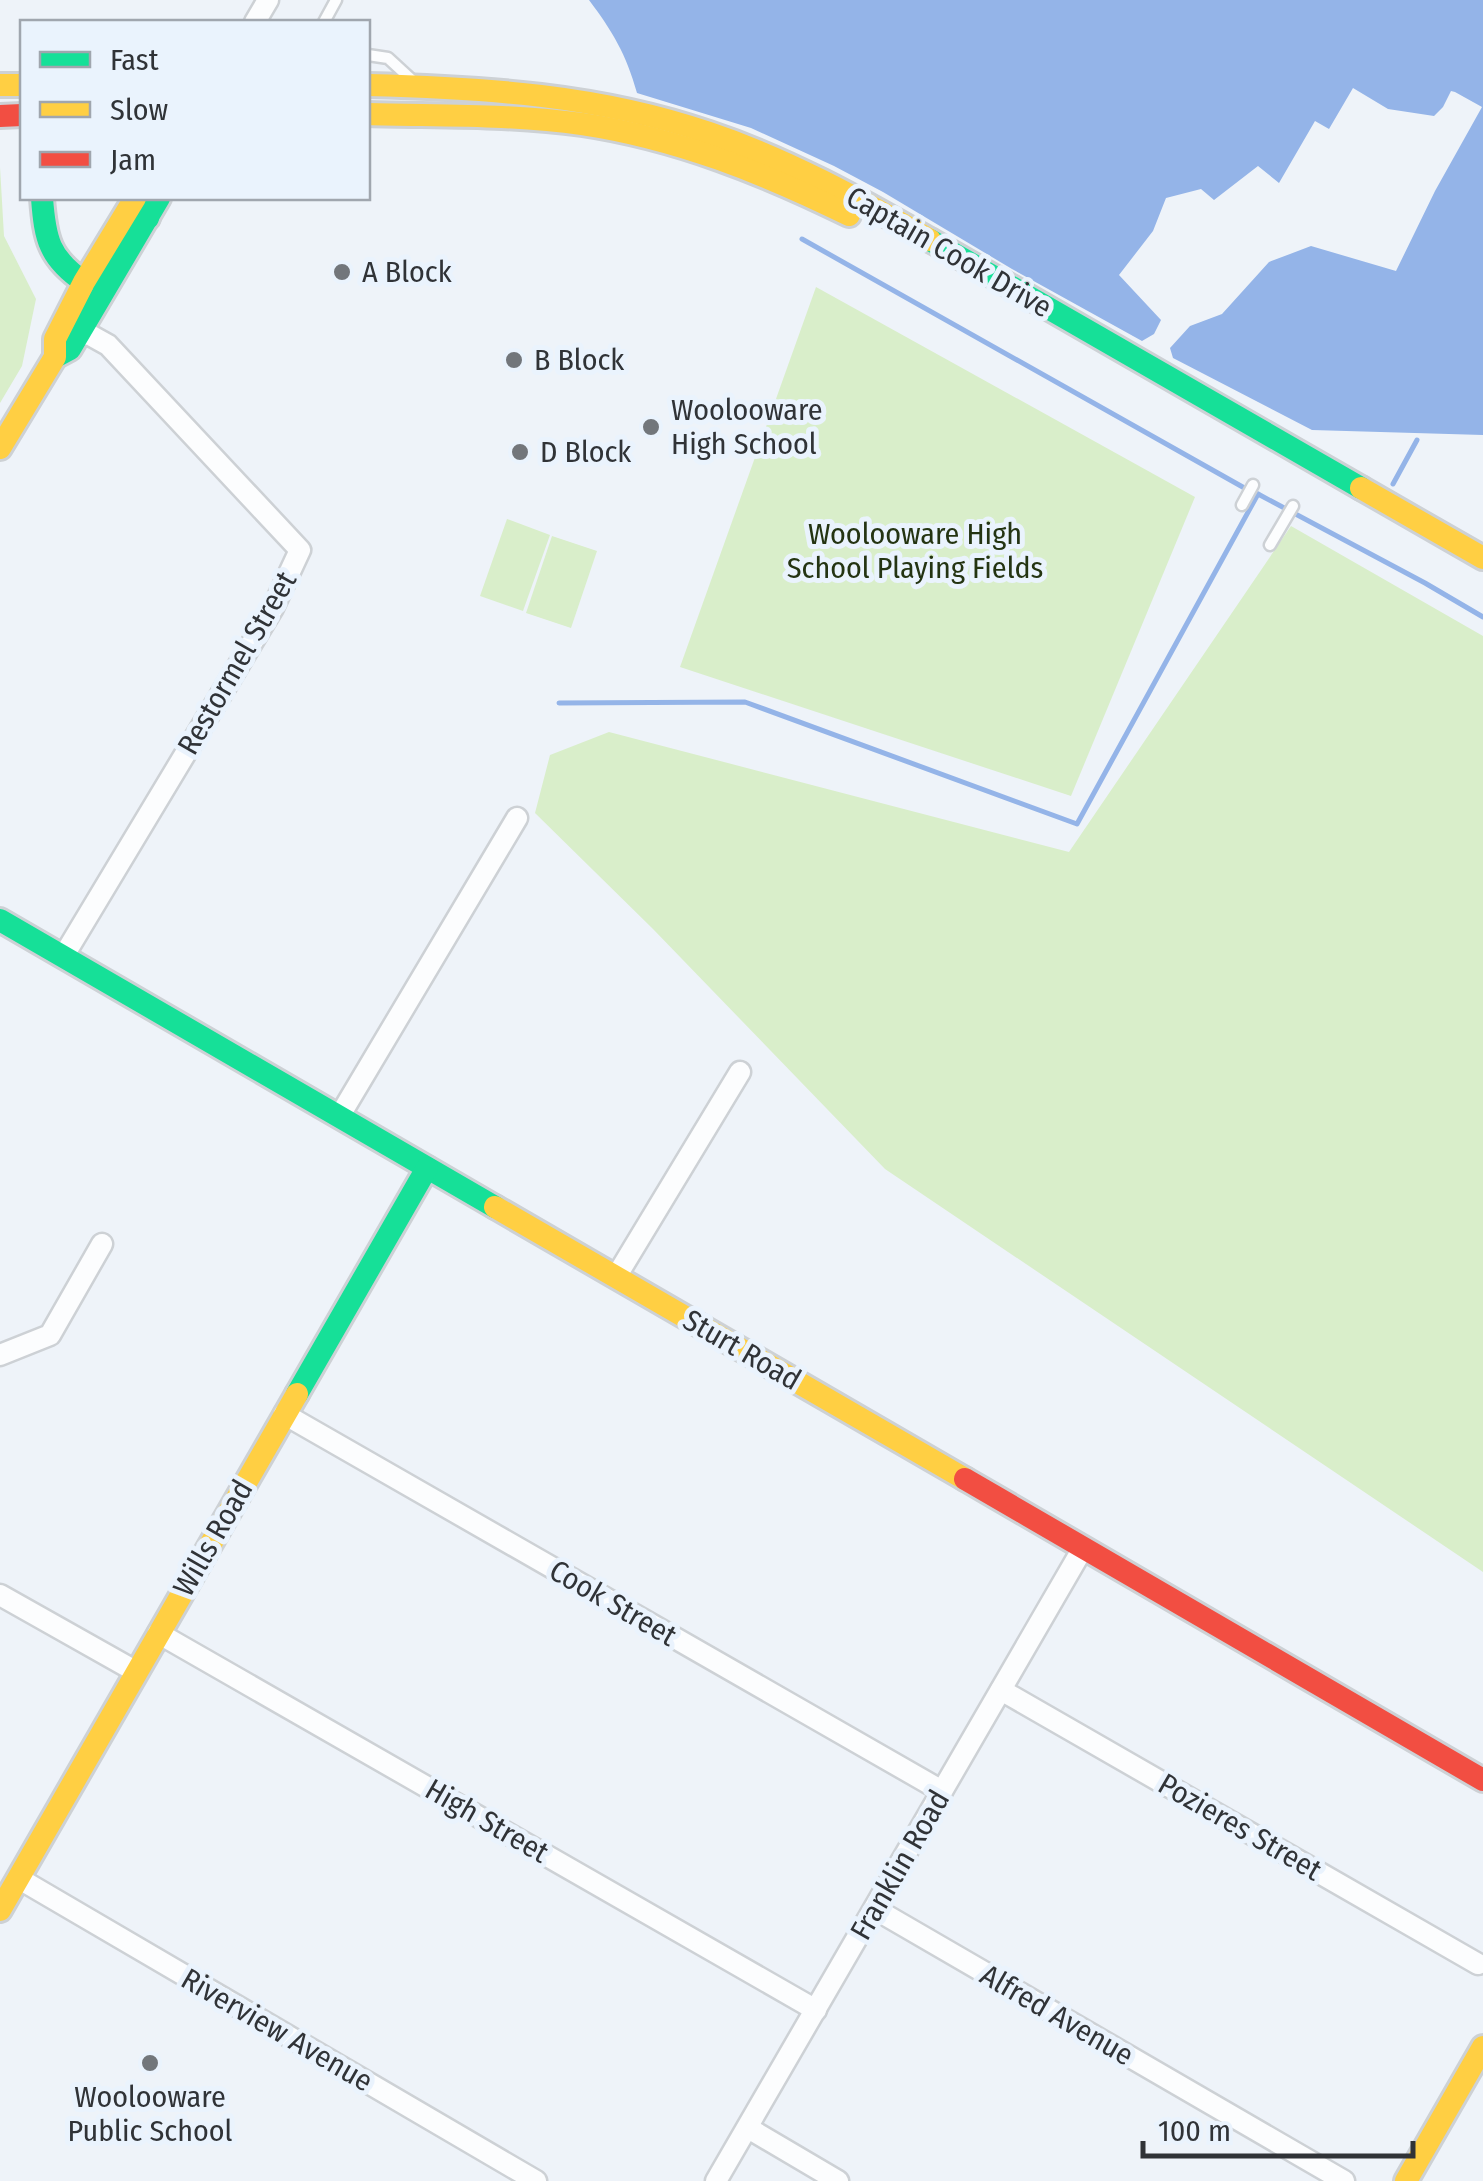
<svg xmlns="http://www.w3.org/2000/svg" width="1483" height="2181" font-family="'Fira Sans Condensed',sans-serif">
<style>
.green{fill:#d9eeca}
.water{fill:#94b4e8}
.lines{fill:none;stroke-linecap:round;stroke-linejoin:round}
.stream{stroke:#94b4e8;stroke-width:5}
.lane-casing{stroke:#cdd1d5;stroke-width:15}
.street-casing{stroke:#cdd1d5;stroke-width:25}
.fast-casing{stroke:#cdd1d5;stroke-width:28}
.slow-casing{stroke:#cdd1d5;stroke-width:28}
.jam-casing{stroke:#cdd1d5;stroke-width:28}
.lane{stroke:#fcfdfe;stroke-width:10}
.street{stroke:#fcfdfe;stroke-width:20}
.fast{stroke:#16e098;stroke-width:22}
.slow{stroke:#ffcf43;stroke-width:22}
.jam{stroke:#f24e42;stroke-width:22}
.poi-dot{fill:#72767b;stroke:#eaf3fd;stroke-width:4}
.labels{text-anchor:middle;stroke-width:10;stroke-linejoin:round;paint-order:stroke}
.street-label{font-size:30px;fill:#303337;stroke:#eaf3fd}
.poi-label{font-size:30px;fill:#303337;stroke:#eaf3fd;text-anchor:start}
.park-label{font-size:30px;fill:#243412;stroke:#eaf3fd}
</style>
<rect width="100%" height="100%" fill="#eef3f9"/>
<!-- green -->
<g class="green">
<polygon points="0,167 4,236 36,299 22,366 0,403"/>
<polygon points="816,287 1195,497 1071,796 680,667"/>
<polygon points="507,519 550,535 523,611 480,596"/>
<polygon points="1291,526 1483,636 1483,1572 885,1169 653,929 535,813 550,755 609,732 1069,852"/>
<polygon points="552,536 597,551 571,628 526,613"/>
</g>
<!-- water -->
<path class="water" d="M589,0H1483V435L1312,430L1173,358L1170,348L1190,326L1222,314L1269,262L1311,246L1396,271L1435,191L1482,107L1455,92L1451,91L1443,107L1434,116L1388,109L1353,88L1329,129L1315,121L1279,183L1258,166L1214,200L1201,189L1166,198L1153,231L1119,275L1161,320L1154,334L1142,341L1012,269L883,192L834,166L751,128L637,93C626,54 613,32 589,0Z"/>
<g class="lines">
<!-- stream -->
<g class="stream">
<polyline points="802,239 1248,490"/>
<polyline points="1393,484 1417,440"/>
<polyline points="1258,494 1425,583 1483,617"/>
<polyline points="559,703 745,702 1077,824 1258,494"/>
</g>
<!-- lane casing -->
<g class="lane-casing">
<g id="lane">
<polyline points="324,22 336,0"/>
<polyline points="368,55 388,58 413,81"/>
<polyline points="1242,505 1253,485"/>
<polyline points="1270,545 1293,506"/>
</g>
</g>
<!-- street casing -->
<g class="street-casing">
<g id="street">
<polyline points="255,22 268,0"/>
<polyline points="63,957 273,608 300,550 108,345 90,335 66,332"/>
<polyline points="339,1117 517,818"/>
<polyline points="616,1277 740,1072"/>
<polyline points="0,1355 50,1335 102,1244"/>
<polyline points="284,1414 942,1791"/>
<polyline points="0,1595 135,1671"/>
<polyline points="158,1633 816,2010"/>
<polyline points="1001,1690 1478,1964"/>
<polyline points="18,1878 536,2181"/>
<polyline points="875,1909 1344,2181"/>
<polyline points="748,2128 838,2181"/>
<polyline points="716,2181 1083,1548"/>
</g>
</g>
<!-- fast casing -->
<g class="fast-casing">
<g id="fast">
<path d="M42,198C45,239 49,258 84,282L104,267L129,231L148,218"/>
<polyline points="930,240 1361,488"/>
<polyline points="55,357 70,349 159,198"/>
<polyline points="0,920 495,1207"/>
<polyline points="297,1394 427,1168"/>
</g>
</g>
<!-- slow casing -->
<g class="slow-casing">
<g id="slow">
<polyline points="0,85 22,85"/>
<path d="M368,85C484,88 599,95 709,133C787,159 859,199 930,240"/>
<path d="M368,114C439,116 511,114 582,124C676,138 764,173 849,215"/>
<polyline points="0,448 55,357 55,339 84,282 135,198"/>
<polyline points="1361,488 1483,558"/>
<polyline points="495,1207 965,1479"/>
<polyline points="0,1910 297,1394"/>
<polyline points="1406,2181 1483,2047"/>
</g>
</g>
<!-- jam casing -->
<g class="jam-casing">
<g id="jam">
<polyline points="0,116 22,115"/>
<polyline points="965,1479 1483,1780"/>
</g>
</g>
<!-- lane -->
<use href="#lane" class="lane"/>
<!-- street -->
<use href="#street" class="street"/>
<!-- fast -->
<use href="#fast" class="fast"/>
<!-- slow -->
<use href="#slow" class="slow"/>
<!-- jam -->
<use href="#jam" class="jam"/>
</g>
<!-- markers -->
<g class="poi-dot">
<circle cx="342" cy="272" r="10"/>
<circle cx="514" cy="360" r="10"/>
<circle cx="651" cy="427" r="10"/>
<circle cx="520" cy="452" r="10"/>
<circle cx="150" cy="2063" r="10"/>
</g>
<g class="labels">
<!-- street labels -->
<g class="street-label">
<text transform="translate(949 252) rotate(30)" y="10">Captain Cook Drive</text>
<text transform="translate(237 663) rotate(-60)" y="10">Restormel Street</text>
<text transform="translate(742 1350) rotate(30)" y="10">Sturt Road</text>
<text transform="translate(213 1538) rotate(-60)" y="10">Wills Road</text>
<text transform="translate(613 1603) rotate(30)" y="10">Cook Street</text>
<text transform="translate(487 1821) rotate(30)" y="10">High Street</text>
<text transform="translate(1240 1827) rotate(30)" y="10">Pozieres Street</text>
<text transform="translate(900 1865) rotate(-60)" y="10">Franklin Road</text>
<text transform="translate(1057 2015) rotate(30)" y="10">Alfred Avenue</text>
<text transform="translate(277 2030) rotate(30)" y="10">Riverview Avenue</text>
</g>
<!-- poi labels -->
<g class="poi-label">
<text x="362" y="282">A Block</text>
<text x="534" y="370">B Block</text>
<text x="671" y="420">Woolooware<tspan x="671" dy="34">High School</tspan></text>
<text x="540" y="462">D Block</text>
<text x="150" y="2107" text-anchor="middle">Woolooware<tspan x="150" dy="34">Public School</tspan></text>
</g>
<!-- park labels -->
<g class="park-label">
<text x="915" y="544">Woolooware High<tspan x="915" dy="34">School Playing Fields</tspan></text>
</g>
</g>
<!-- legend -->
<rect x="20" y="20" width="350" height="180" fill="#eaf3fd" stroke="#a0a6ae" stroke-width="2.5"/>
<rect x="40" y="52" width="50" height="15" fill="#16e098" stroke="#a0a6ae" stroke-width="2.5"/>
<text x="110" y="70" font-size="30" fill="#303337">Fast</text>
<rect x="40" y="102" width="50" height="15" fill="#ffcf43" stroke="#a0a6ae" stroke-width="2.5"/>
<text x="110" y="120" font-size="30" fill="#303337">Slow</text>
<rect x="40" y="152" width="50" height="15" fill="#f24e42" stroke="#a0a6ae" stroke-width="2.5"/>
<text x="110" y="170" font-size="30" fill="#303337">Jam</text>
<!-- scale -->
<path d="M1143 2141v15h270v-15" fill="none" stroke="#303337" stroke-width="5"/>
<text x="1158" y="2141" font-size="30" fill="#303337" stroke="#eaf3fd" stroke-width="8" paint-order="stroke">100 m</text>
</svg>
